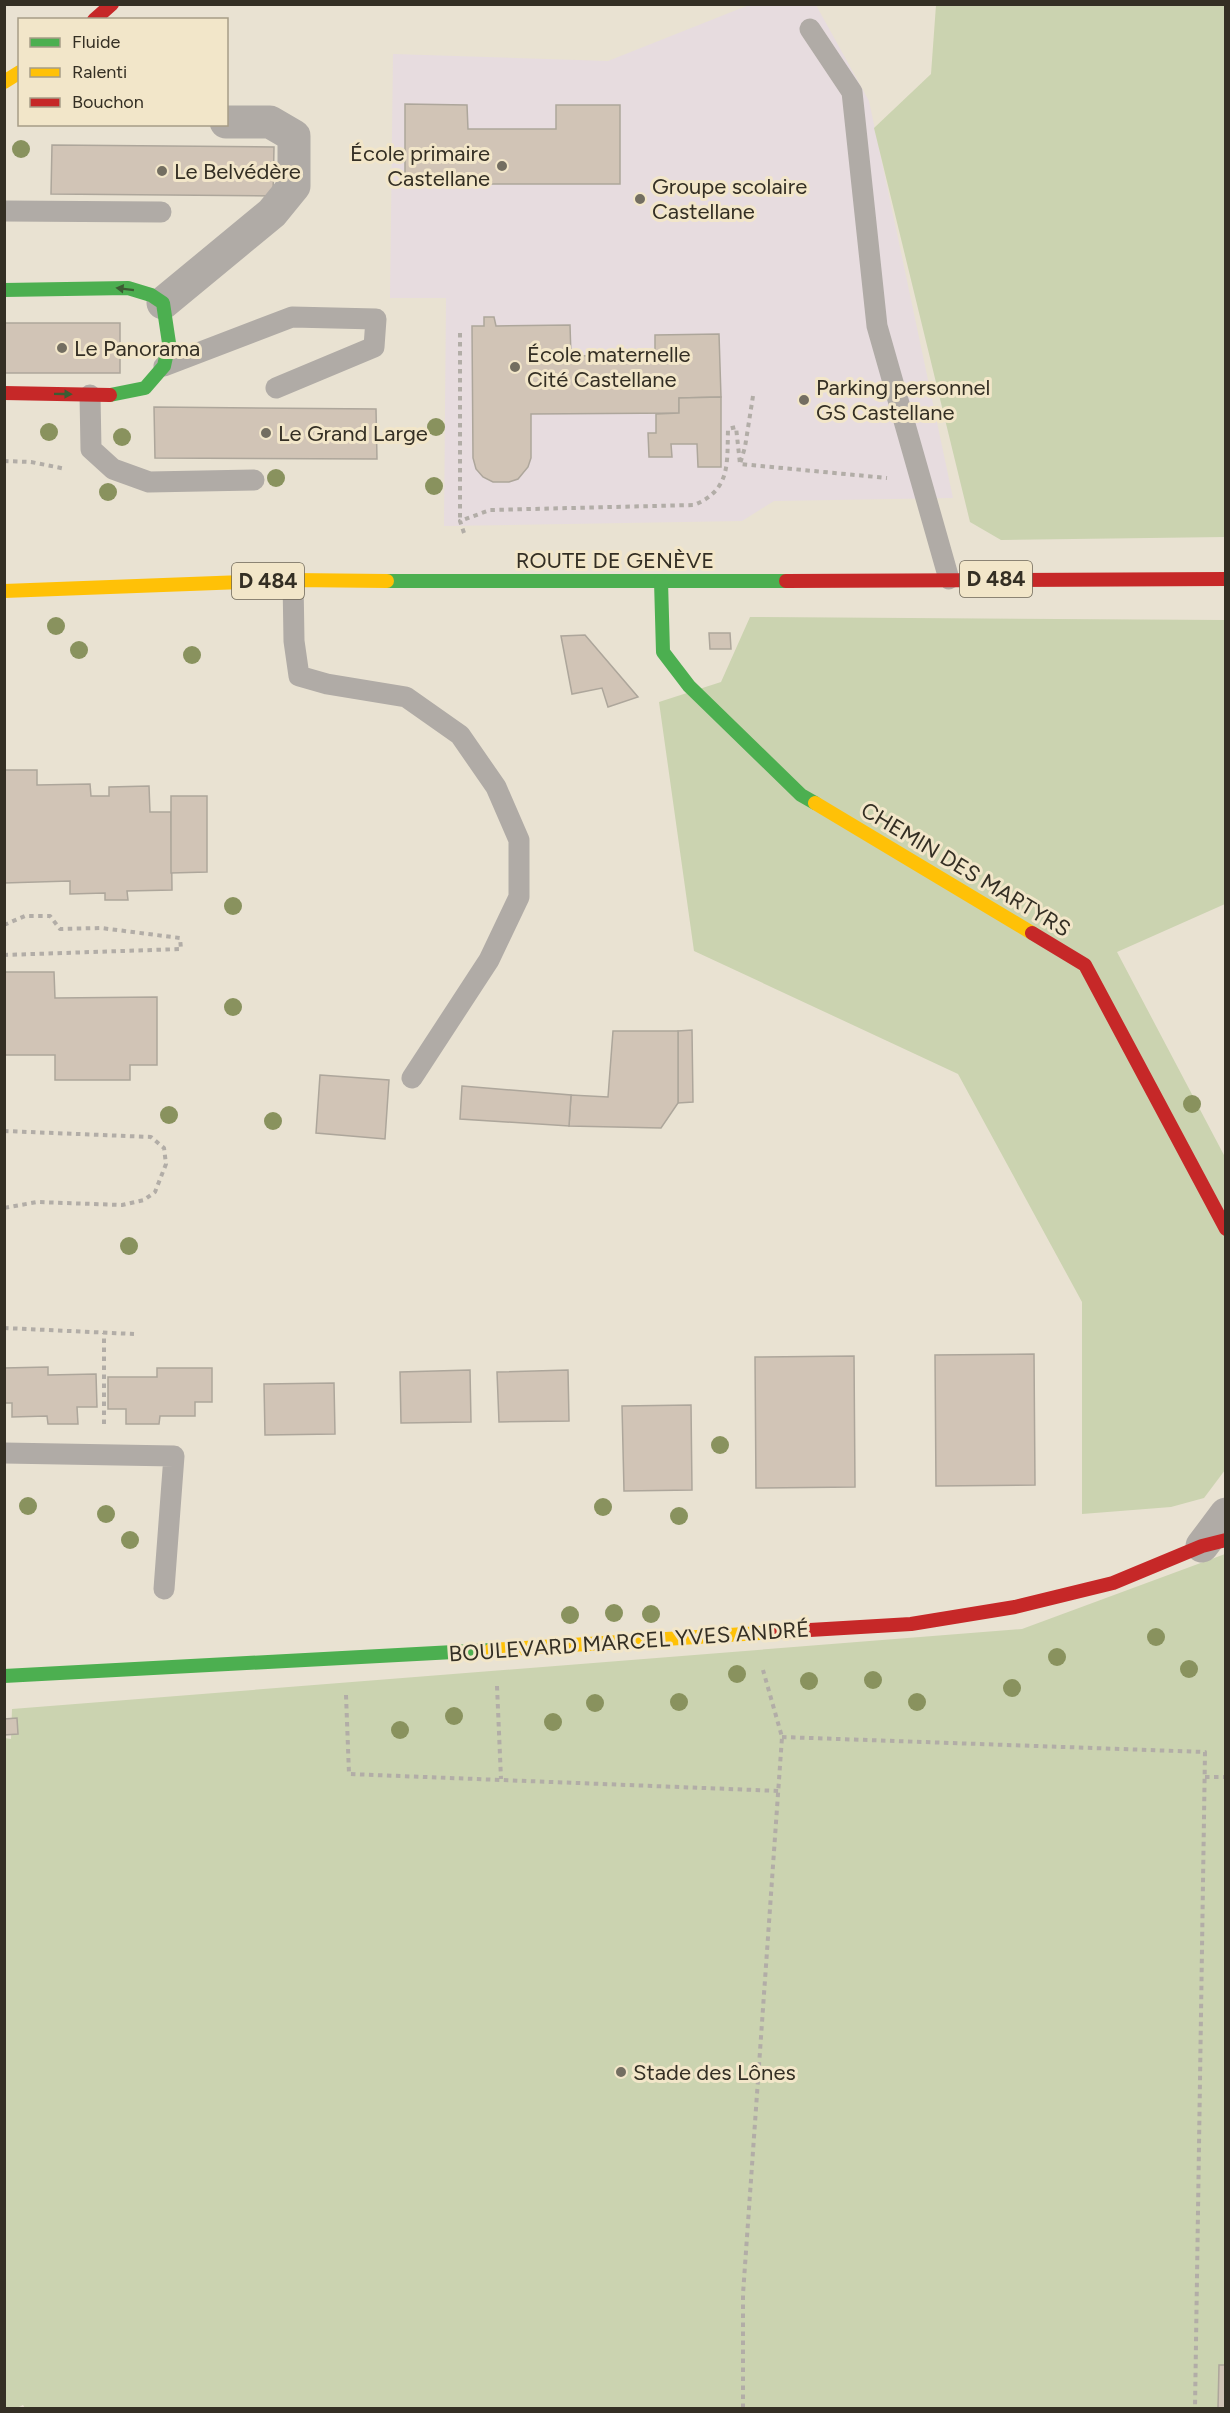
<svg xmlns="http://www.w3.org/2000/svg" width="1230" height="2413" font-family="Figtree,sans-serif">
<style>
.education{fill:#e7dcdf}
.green{fill:#cbd3b0}
.building{fill:#d1c4b6;stroke:#ada69b;stroke-width:1.5}
.lines{fill:none;stroke-linecap:round;stroke-linejoin:round}
.path{stroke:#b2ada7;stroke-width:4;stroke-dasharray:4.5 4.5;stroke-linecap:butt}
.lane{stroke:#b0aba6;stroke-width:21}
.street{stroke:#b0aba6;stroke-width:33}
.fast{stroke:#4caf50;stroke-width:14}
.slow{stroke:#ffc107;stroke-width:14}
.jam{stroke:#c62828;stroke-width:14}
.tree{fill:#89925e}
.oneway{fill:#3c5c33}
.poi-dot{fill:#736e61;stroke:#f2e6c9;stroke-width:2}
.labels{text-anchor:middle;stroke-width:6;stroke-linejoin:round;paint-order:stroke}
.shield{fill:#f2e6c9;stroke:#6d6656;stroke-width:1.5}
.shield-label{font-size:21px;font-weight:bold;fill:#342f24}
.poi-label{font-size:22px;fill:#342f24;stroke:#f2e6c9;text-anchor:start}
.street-label{font-size:22px;fill:#342f24;stroke:#f2e6c9}
</style>
<rect width="100%" height="100%" fill="#e9e2d2"/>
<!-- education -->
<polygon class="education" points="749,5 816,5 869,101 953,498 774,501 742,521 444,526 446,298 390,298 393,54 608,61"/>
<!-- green -->
<g class="green">
<polygon points="936,5 1225,5 1225,537 1001,540 970,522 874,128 931,74"/>
<polygon points="750,617 1225,620 1225,904 1117,952 1225,1157 1225,1470 1204,1498 1171,1507 1082,1514 1082,1302 958,1074 694,951 659,702 721,682"/>
<polygon points="1225,1554 1225,2408 25,2408 23,2405 17,2408 5,2408 4,1738 11,1739 12,1709 1022,1629"/>
</g>
<!-- building -->
<g class="building">
<polygon points="405,104 467,105 468,129 556,129 556,105 620,105 620,184 405,184"/>
<polygon points="52,145 274,147 273,196 51,194"/>
<polygon points="484,317 494,317 496,326 570,325 571,356 655,355 655,335 719,334 721,397 679,398 679,413 531,414 531,458 528,467 518,479 509,482 493,482 483,477 476,469 473,458 472,326 484,326"/>
<rect x="4" y="323" width="116" height="50"/>
<polygon points="721,397 721,467 698,467 697,444 671,444 672,457 649,457 648,433 656,433 656,414 679,413 679,398"/>
<polygon points="154,407 376,409 377,459 155,458"/>
<polygon points="709,633 730,633 731,649 710,649"/>
<polygon points="585,635 638,697 608,707 602,688 572,694 561,636"/>
<polygon points="4,770 37,770 37,785 90,784 91,796 109,796 109,787 149,786 150,812 171,812 172,890 127,891 128,900 105,900 105,893 70,894 70,881 4,883"/>
<polygon points="171,796 207,796 207,872 171,873"/>
<polygon points="4,972 54,972 55,998 157,997 157,1065 130,1065 130,1080 55,1080 55,1055 4,1055"/>
<polygon points="692,1030 693,1102 678,1103 678,1031"/>
<polygon points="613,1031 678,1031 678,1103 661,1128 569,1126 571,1095 608,1097"/>
<polygon points="320,1075 389,1080 385,1139 316,1133"/>
<polygon points="462,1086 571,1095 569,1126 460,1119"/>
<polygon points="1034,1354 1035,1485 936,1486 935,1355"/>
<polygon points="854,1356 855,1487 756,1488 755,1357"/>
<polygon points="48,1367 48,1375 96,1374 97,1407 77,1407 78,1424 48,1424 47,1416 12,1417 12,1403 4,1403 4,1368"/>
<polygon points="157,1368 212,1368 212,1402 195,1402 195,1416 160,1416 159,1424 126,1424 126,1409 108,1409 108,1377 157,1377"/>
<polygon points="470,1370 471,1422 401,1423 400,1372"/>
<polygon points="568,1370 569,1421 499,1422 497,1372"/>
<polygon points="334,1383 335,1434 265,1435 264,1384"/>
<polygon points="691,1405 692,1490 624,1491 622,1406"/>
<polygon points="17,1718 18,1734 4,1735 4,1719"/>
<polygon points="1219,2365 1226,2365 1226,2408 1218,2408"/>
</g>
<g class="lines">
<!-- path -->
<g class="path">
<polyline points="460,333 460,521"/>
<polyline points="753,396 745,447 740,464 887,478"/>
<polyline points="4,461 31,462 66,469"/>
<path d="M464,533L460,521L490,510L694,505C731,490 727,463 728,429L736,427L740,464"/>
<polyline points="4,925 25,916 50,916 60,929 101,928 180,938 181,949 4,955"/>
<polyline points="4,1131 151,1137 164,1148 166,1164 155,1192 144,1200 122,1205 37,1202 4,1208"/>
<polyline points="4,1328 134,1334"/>
<polyline points="104,1424 104,1333"/>
<polyline points="497,1686 501,1779"/>
<polyline points="346,1695 349,1774 780,1791"/>
<polyline points="782,1737 1205,1752 1195,2408"/>
<polyline points="1205,1777 1226,1777"/>
<polyline points="743,2408 743,2294 782,1737 763,1670"/>
</g>
<!-- lane -->
<g class="lane">
<polyline points="810,29 852,92 877,326 949,579"/>
<polyline points="4,211 161,212"/>
<polyline points="164,366 292,317 376,319 374,347 276,388"/>
<polyline points="90,395 91,449 113,469 149,482 254,480"/>
<polyline points="293,580 294,641 299,676 327,684 406,697 460,735 496,787 519,840 519,897 489,960 412,1078"/>
<polyline points="4,1453 174,1456 164,1589"/>
</g>
<!-- street -->
<g class="street">
<polyline points="163,303 272,213 294,186 294,136 270,122 226,122"/>
<polyline points="1202,1546 1226,1514"/>
</g>
<!-- fast -->
<g class="fast">
<polyline points="4,290 128,288 151,295 163,303 169,343 164,366 145,388 110,395"/>
<polyline points="387,581 786,581"/>
<polyline points="661,581 663,652 689,686 801,795 815,803"/>
<polyline points="4,1676 491,1650"/>
</g>
<!-- slow -->
<g class="slow">
<polyline points="4,82 20,72"/>
<polyline points="4,591 293,580 387,581"/>
<polyline points="815,803 1032,933"/>
<polyline points="491,1650 776,1632"/>
</g>
<!-- jam -->
<g class="jam">
<polyline points="94,20 112,4"/>
<polyline points="4,393 110,395"/>
<polyline points="786,581 1226,579"/>
<polyline points="1032,933 1085,965 1226,1229"/>
<polyline points="776,1632 911,1624 1015,1607 1113,1583 1202,1546 1226,1540"/>
</g>
</g>
<!-- trees -->
<g class="tree">
<circle cx="21" cy="149" r="9"/>
<circle cx="436" cy="427" r="9"/>
<circle cx="49" cy="432" r="9"/>
<circle cx="122" cy="437" r="9"/>
<circle cx="276" cy="478" r="9"/>
<circle cx="434" cy="486" r="9"/>
<circle cx="108" cy="492" r="9"/>
<circle cx="56" cy="626" r="9"/>
<circle cx="79" cy="650" r="9"/>
<circle cx="192" cy="655" r="9"/>
<circle cx="233" cy="906" r="9"/>
<circle cx="233" cy="1007" r="9"/>
<circle cx="1192" cy="1104" r="9"/>
<circle cx="169" cy="1115" r="9"/>
<circle cx="273" cy="1121" r="9"/>
<circle cx="129" cy="1246" r="9"/>
<circle cx="720" cy="1445" r="9"/>
<circle cx="28" cy="1506" r="9"/>
<circle cx="603" cy="1507" r="9"/>
<circle cx="106" cy="1514" r="9"/>
<circle cx="679" cy="1516" r="9"/>
<circle cx="130" cy="1540" r="9"/>
<circle cx="614" cy="1613" r="9"/>
<circle cx="651" cy="1614" r="9"/>
<circle cx="570" cy="1615" r="9"/>
<circle cx="1156" cy="1637" r="9"/>
<circle cx="1057" cy="1657" r="9"/>
<circle cx="1189" cy="1669" r="9"/>
<circle cx="737" cy="1674" r="9"/>
<circle cx="873" cy="1680" r="9"/>
<circle cx="809" cy="1681" r="9"/>
<circle cx="1012" cy="1688" r="9"/>
<circle cx="679" cy="1702" r="9"/>
<circle cx="917" cy="1702" r="9"/>
<circle cx="595" cy="1703" r="9"/>
<circle cx="454" cy="1716" r="9"/>
<circle cx="553" cy="1722" r="9"/>
<circle cx="400" cy="1730" r="9"/>
</g>
<!-- one-way arrows -->
<defs><path id="oneway-solid" d="M-6-.8H1V-3.2L6.5 0L1 3.2V.8H-6Z" transform="scale(1.5)"/></defs>
<g class="oneway">
<use href="#oneway-solid" transform="translate(125 289) rotate(-173)"/>
<use href="#oneway-solid" transform="translate(63 394) rotate(1)"/>
</g>
<!-- markers -->
<g class="poi-dot">
<circle cx="502" cy="166" r="6"/>
<circle cx="162" cy="171" r="6"/>
<circle cx="640" cy="199" r="6"/>
<circle cx="62" cy="348" r="6"/>
<circle cx="515" cy="367" r="6"/>
<circle cx="804" cy="400" r="6"/>
<circle cx="266" cy="433" r="6"/>
<circle cx="621" cy="2072" r="6"/>
</g>
<g class="labels">
<!-- shield labels -->
<g class="shield">
<rect x="960" y="561" width="72" height="36" rx="4.5"/>
<rect x="232" y="563" width="72" height="36" rx="4.5"/>
</g>
<g class="shield-label">
<text x="996" y="586">D 484</text>
<text x="268" y="588">D 484</text>
</g>
<!-- poi labels -->
<g class="poi-label">
<text x="490" y="161" text-anchor="end">École primaire<tspan x="490" dy="25">Castellane</tspan></text>
<text x="174" y="179">Le Belvédère</text>
<text x="652" y="194">Groupe scolaire<tspan x="652" dy="25">Castellane</tspan></text>
<text x="74" y="356">Le Panorama</text>
<text x="527" y="362">École maternelle<tspan x="527" dy="25">Cité Castellane</tspan></text>
<text x="816" y="395">Parking personnel<tspan x="816" dy="25">GS Castellane</tspan></text>
<text x="278" y="441">Le Grand Large</text>
<text x="633" y="2080">Stade des Lônes</text>
</g>
<!-- street labels -->
<g class="street-label">
<text x="615" y="568">ROUTE DE GENÈVE</text>
<text transform="translate(966 869) rotate(31)" y="8">CHEMIN DES MARTYRS</text>
<text transform="translate(629 1641) rotate(-4)" y="8">BOULEVARD MARCEL YVES ANDRÉ</text>
</g>
</g>
<!-- border -->
<rect width="1230" height="2413" fill="none" stroke="#342f24" stroke-width="12"/>
<!-- legend -->
<rect x="18" y="18" width="210" height="108" fill="#f2e6c9" stroke="#a69d87" stroke-width="1.5"/>
<rect x="30" y="38" width="30" height="9" fill="#4caf50" stroke="#a69d87" stroke-width="1.5"/>
<text x="72" y="48" font-size="18" fill="#342f24">Fluide</text>
<rect x="30" y="68" width="30" height="9" fill="#ffc107" stroke="#a69d87" stroke-width="1.5"/>
<text x="72" y="78" font-size="18" fill="#342f24">Ralenti</text>
<rect x="30" y="98" width="30" height="9" fill="#c62828" stroke="#a69d87" stroke-width="1.5"/>
<text x="72" y="108" font-size="18" fill="#342f24">Bouchon</text>
</svg>
